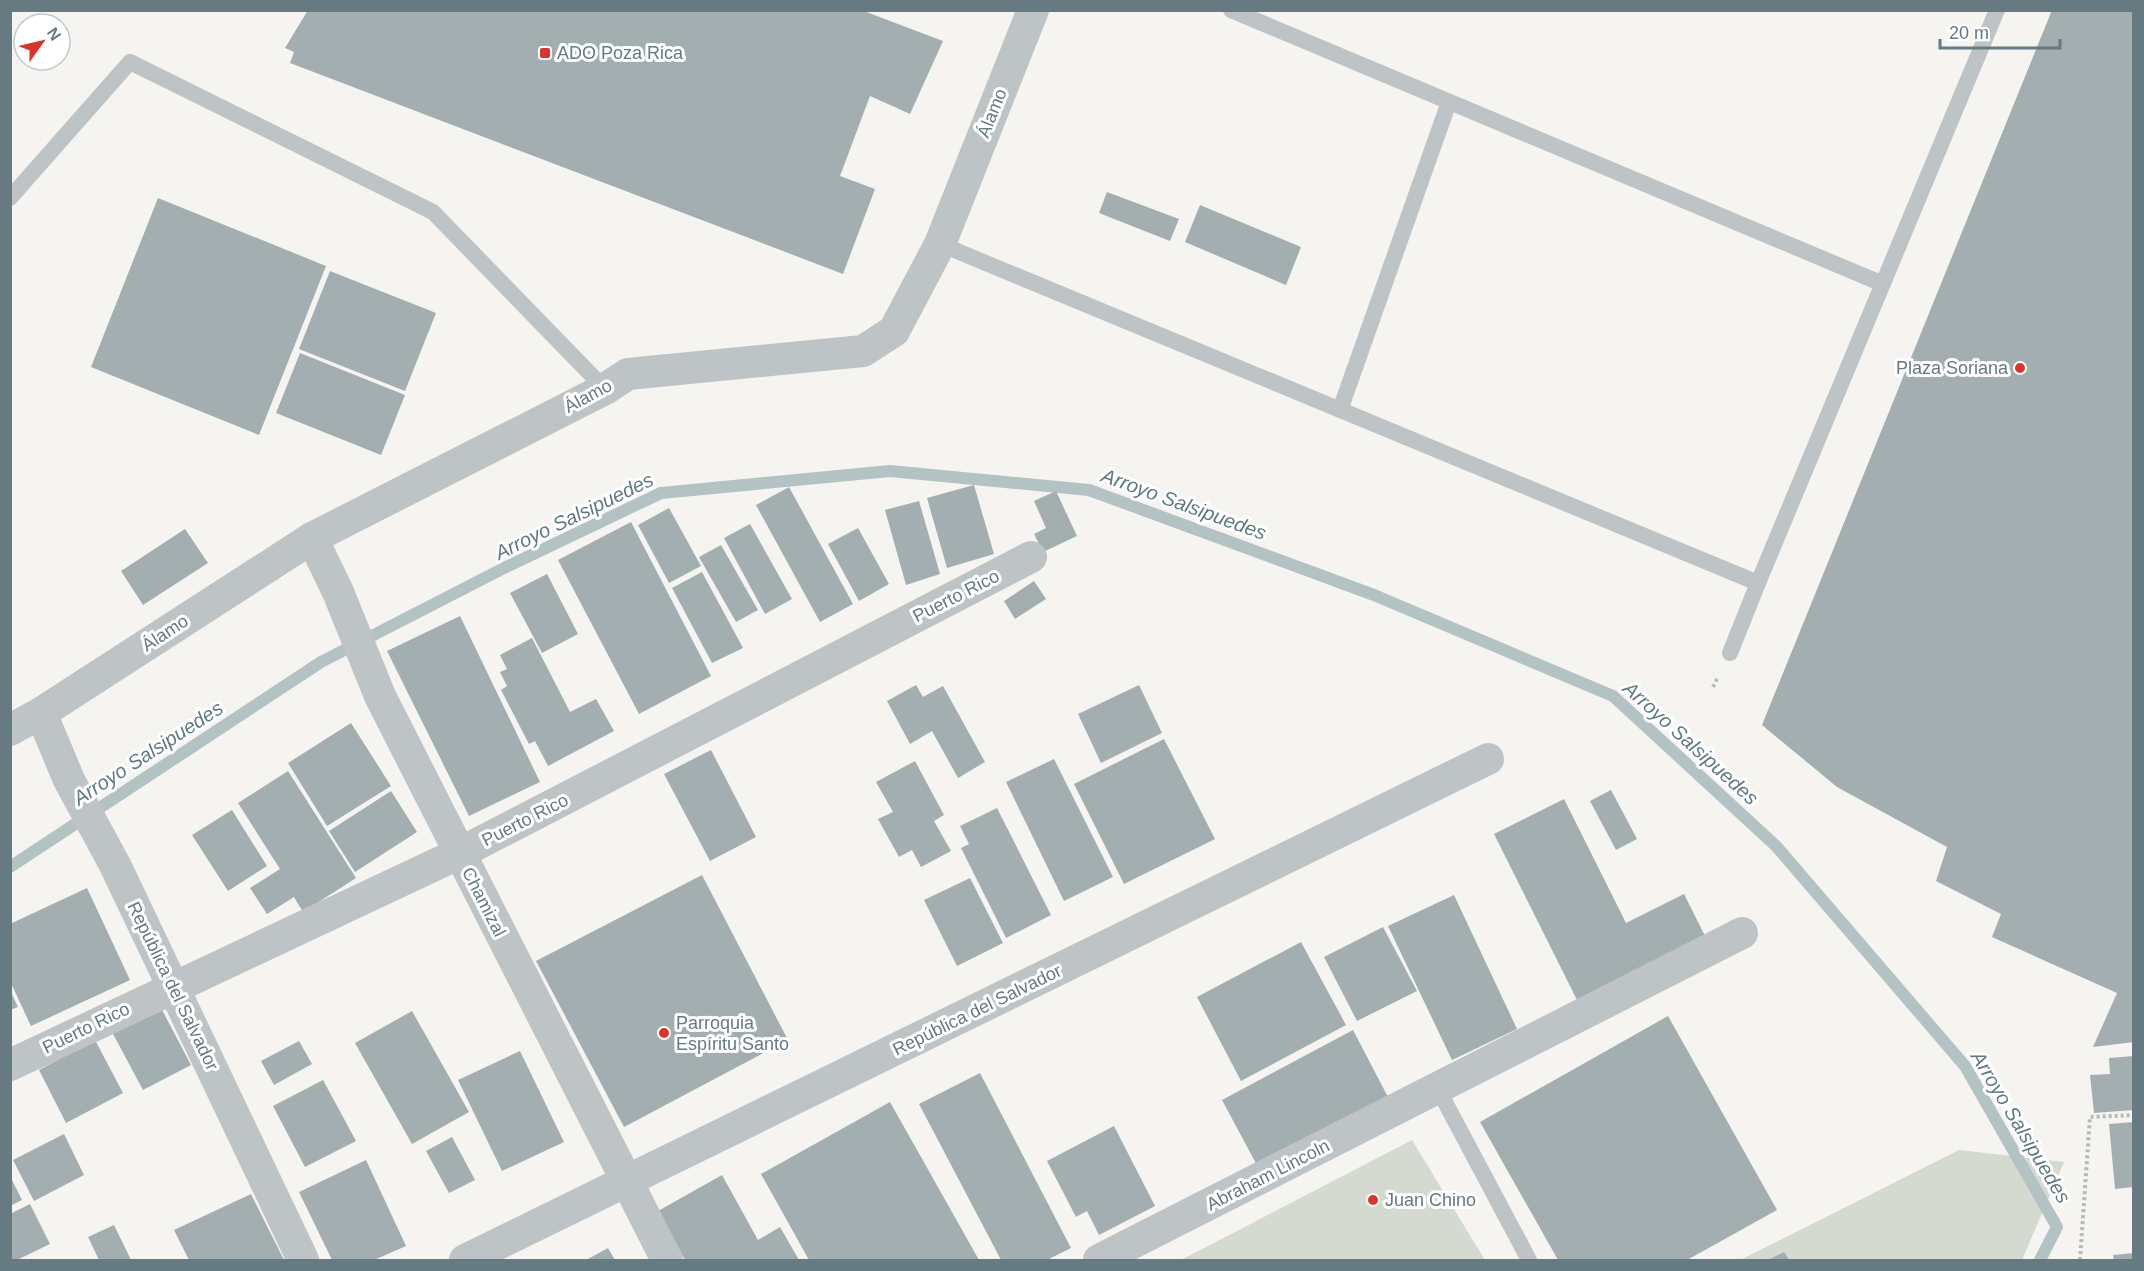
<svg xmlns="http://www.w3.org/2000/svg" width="2144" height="1271" font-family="Arial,sans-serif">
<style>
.green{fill:#d5dad0}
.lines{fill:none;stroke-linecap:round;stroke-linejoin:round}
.stream{stroke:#b3c3c4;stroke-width:12}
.building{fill:#a3aeb1}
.path{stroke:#b6babb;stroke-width:4;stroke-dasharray:3 3;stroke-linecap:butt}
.service{stroke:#bec3c5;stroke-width:16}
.minor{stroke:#bec3c5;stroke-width:32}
.poi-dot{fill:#dd3329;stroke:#fff;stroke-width:2}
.labels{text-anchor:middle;stroke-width:6;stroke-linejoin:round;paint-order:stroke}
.poi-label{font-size:18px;fill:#657a81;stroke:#fff;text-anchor:start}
.street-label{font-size:18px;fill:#657a81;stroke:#fff}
.water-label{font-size:20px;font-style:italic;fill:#607b7f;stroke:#fff}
</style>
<rect width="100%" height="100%" fill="#f5f4f1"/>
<!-- green -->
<g class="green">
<polygon points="1412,1140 1485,1260 1181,1260"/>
<polygon points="1959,1150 2064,1162 2022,1260 1740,1260"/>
</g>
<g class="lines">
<!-- stream -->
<polyline class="stream" points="10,867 321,662 504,568 661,493 890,471 1089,490 1374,595 1613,696 1776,846 1965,1066 2057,1227 2040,1260"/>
</g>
<!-- building -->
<g class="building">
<polygon points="308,10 861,10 943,41 910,114 870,96 840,176 875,189 843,274 290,63 294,52 285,48"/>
<polygon points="2052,10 2134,10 2134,1042 2093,1047 2117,993 1992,937 2001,914 1936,881 1947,847 1837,787 1762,725"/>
<polygon points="1107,192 1179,219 1170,241 1099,213"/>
<polygon points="158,198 326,266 259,435 91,367"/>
<polygon points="1200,205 1301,247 1286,285 1185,242"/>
<polygon points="330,271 436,313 405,391 299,349"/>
<polygon points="300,353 405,395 381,455 276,413"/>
<polygon points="974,485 994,554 947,568 927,498"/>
<polygon points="789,487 853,604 820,622 756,505"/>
<polygon points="1056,491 1077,536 1043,552 1034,534 1046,528 1034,501"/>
<polygon points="919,501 940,574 906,585 885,510"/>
<polygon points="669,508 701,566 669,583 638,525"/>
<polygon points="631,522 711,676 639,714 558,560"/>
<polygon points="750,524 792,599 765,614 724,538"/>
<polygon points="858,528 889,584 859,601 828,544"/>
<polygon points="185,529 208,563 143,605 121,571"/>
<polygon points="721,545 758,610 736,622 699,557"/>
<polygon points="702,572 743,648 712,663 672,588"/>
<polygon points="547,574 578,634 542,653 510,593"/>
<polygon points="1034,581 1046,599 1015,619 1004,601"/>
<polygon points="460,616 540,782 469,816 387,651"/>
<polygon points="532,638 570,712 596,699 614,731 548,766 535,741 529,744 501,690 507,686 500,672 507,669 500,655"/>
<polygon points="916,685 923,697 943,686 985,762 958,778 932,731 910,744 887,701"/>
<polygon points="1139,685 1162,733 1101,763 1078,714"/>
<polygon points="351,723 391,786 327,826 288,763"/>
<polygon points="1164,739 1215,839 1124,884 1074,784"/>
<polygon points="711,750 756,837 710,861 664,774"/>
<polygon points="1054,759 1113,877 1064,901 1006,782"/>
<polygon points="915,761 944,815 934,821 951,851 921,867 912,850 899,857 878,819 893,812 876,782"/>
<polygon points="288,771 356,878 303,912 294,897 267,914 250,888 280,869 238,803"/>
<polygon points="1611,790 1637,839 1616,850 1590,801"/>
<polygon points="391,791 417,832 355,872 329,831"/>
<polygon points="1564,799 1626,923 1684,894 1707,940 1579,1004 1494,834"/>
<polygon points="997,808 1051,915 1006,938 961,848 969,844 960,826"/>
<polygon points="232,810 267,866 228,891 192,835"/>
<polygon points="702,875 788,1040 624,1127 536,961"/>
<polygon points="970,878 1003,943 957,966 924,900"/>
<polygon points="87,888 130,980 31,1026 10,981 10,924"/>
<polygon points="1454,895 1517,1029 1452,1060 1388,926"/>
<polygon points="1383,927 1417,991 1357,1021 1324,957"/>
<polygon points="1301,942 1346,1025 1241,1081 1197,997"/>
<polygon points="10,990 18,1007 10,1010"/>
<polygon points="160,1006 191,1065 143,1090 112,1032"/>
<polygon points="412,1011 469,1112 412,1144 355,1043"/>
<polygon points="1668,1016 1777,1210 1687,1260 1558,1260 1480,1122"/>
<polygon points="1353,1030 1389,1099 1259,1169 1222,1100"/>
<polygon points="95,1040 123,1093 66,1123 39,1070"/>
<polygon points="299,1041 312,1064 274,1085 261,1061"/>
<polygon points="520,1051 564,1142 502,1171 458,1080"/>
<polygon points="2134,1056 2134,1110 2094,1113 2090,1075 2110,1074 2109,1058"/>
<polygon points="980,1073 1071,1248 1047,1260 1001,1260 919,1104"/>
<polygon points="323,1080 356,1141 305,1167 273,1106"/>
<polygon points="890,1102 979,1260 809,1260 761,1174"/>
<polygon points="2134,1122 2134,1187 2115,1189 2109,1124"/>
<polygon points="1114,1126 1155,1206 1099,1235 1087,1211 1076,1217 1047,1161"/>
<polygon points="64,1134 84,1175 34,1201 13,1160"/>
<polygon points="452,1137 475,1180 449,1193 426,1151"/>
<polygon points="366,1160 406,1246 374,1260 332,1260 299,1192"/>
<polygon points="722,1175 758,1240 780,1227 799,1260 685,1260 658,1211"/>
<polygon points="10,1176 22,1200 10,1206"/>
<polygon points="251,1194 284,1260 189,1260 174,1230"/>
<polygon points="30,1204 50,1244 17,1260 10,1260 10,1214"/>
<polygon points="114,1225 131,1260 99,1260 88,1237"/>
<polygon points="608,1248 615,1260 586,1260"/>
<polygon points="1784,1252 1789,1260 1768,1260"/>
<polygon points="2134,1253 2134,1260 2114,1260 2113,1255"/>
</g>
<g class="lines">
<!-- path -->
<g class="path">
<polyline points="1713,687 1718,677"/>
<polyline points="2080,1260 2090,1117 2134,1115"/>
</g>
<!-- service -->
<g class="service">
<polyline points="1231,10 1883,284"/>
<polyline points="10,198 130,62 433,212 605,389"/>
<polyline points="940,244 1758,583 1997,10"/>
<polyline points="1340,410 1449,102"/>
<polyline points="1730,653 1758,583"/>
<polyline points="1438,1089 1529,1260"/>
</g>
<!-- minor -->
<g class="minor">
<polyline points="312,538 338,592 380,696 667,1260"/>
<polyline points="41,713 69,780 115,865 303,1260"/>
<polyline points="10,730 41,713 312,538 605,389 628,374 863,351 894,331 940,244 1033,10"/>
<polyline points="10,1065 460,853 1031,557"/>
<polyline points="465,1260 1488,759"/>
<polyline points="1099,1260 1742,933"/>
</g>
</g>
<!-- markers -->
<g class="poi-dot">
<rect x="539" y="47" width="12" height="12" rx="3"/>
<circle cx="2020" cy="368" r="6"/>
<circle cx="664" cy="1033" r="6"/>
<circle cx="1373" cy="1200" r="6"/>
</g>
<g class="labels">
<!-- poi labels -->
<g class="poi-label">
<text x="557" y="59">ADO Poza Rica</text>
<text x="2008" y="374" text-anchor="end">Plaza Soriana</text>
<text x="676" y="1029">Parroquia<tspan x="676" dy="21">Espíritu Santo</tspan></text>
<text x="1385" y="1206">Juan Chino</text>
</g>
<!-- street labels -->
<g class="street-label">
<text transform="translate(992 113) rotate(-68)" y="6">Álamo</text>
<text transform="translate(588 396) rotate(-28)" y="6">Álamo</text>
<text transform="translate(956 596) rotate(-27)" y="6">Puerto Rico</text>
<text transform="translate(165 633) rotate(-33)" y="6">Álamo</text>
<text transform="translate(525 820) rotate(-27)" y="6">Puerto Rico</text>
<text transform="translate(484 902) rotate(63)" y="6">Chamizal</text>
<text transform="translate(173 986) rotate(64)" y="6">República del Salvador</text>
<text transform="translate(977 1010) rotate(-26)" y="6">República del Salvador</text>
<text transform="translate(86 1028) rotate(-26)" y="6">Puerto Rico</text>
<text transform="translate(1268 1175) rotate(-27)" y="6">Abraham Lincoln</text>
</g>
<!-- water labels -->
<g class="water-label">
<text transform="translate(1184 504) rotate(20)" y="7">Arroyo Salsipuedes</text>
<text transform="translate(574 516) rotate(-26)" y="7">Arroyo Salsipuedes</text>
<text transform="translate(1691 743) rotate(42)" y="7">Arroyo Salsipuedes</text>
<text transform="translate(148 753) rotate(-33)" y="7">Arroyo Salsipuedes</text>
<text transform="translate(2021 1127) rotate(59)" y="7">Arroyo Salsipuedes</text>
</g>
</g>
<!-- border -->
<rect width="2144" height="1271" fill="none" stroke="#657a81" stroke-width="24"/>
<!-- north arrow -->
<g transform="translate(42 42) rotate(56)"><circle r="28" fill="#ffffff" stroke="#c1cacd" stroke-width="1.5"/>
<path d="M0-4.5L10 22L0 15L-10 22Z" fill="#dd3329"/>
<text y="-9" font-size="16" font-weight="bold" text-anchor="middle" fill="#657a81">N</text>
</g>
<!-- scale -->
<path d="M1940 39v9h120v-9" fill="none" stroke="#657a81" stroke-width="3"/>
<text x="1949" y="39" font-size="18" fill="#657a81" stroke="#ffffff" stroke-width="4.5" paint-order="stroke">20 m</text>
</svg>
